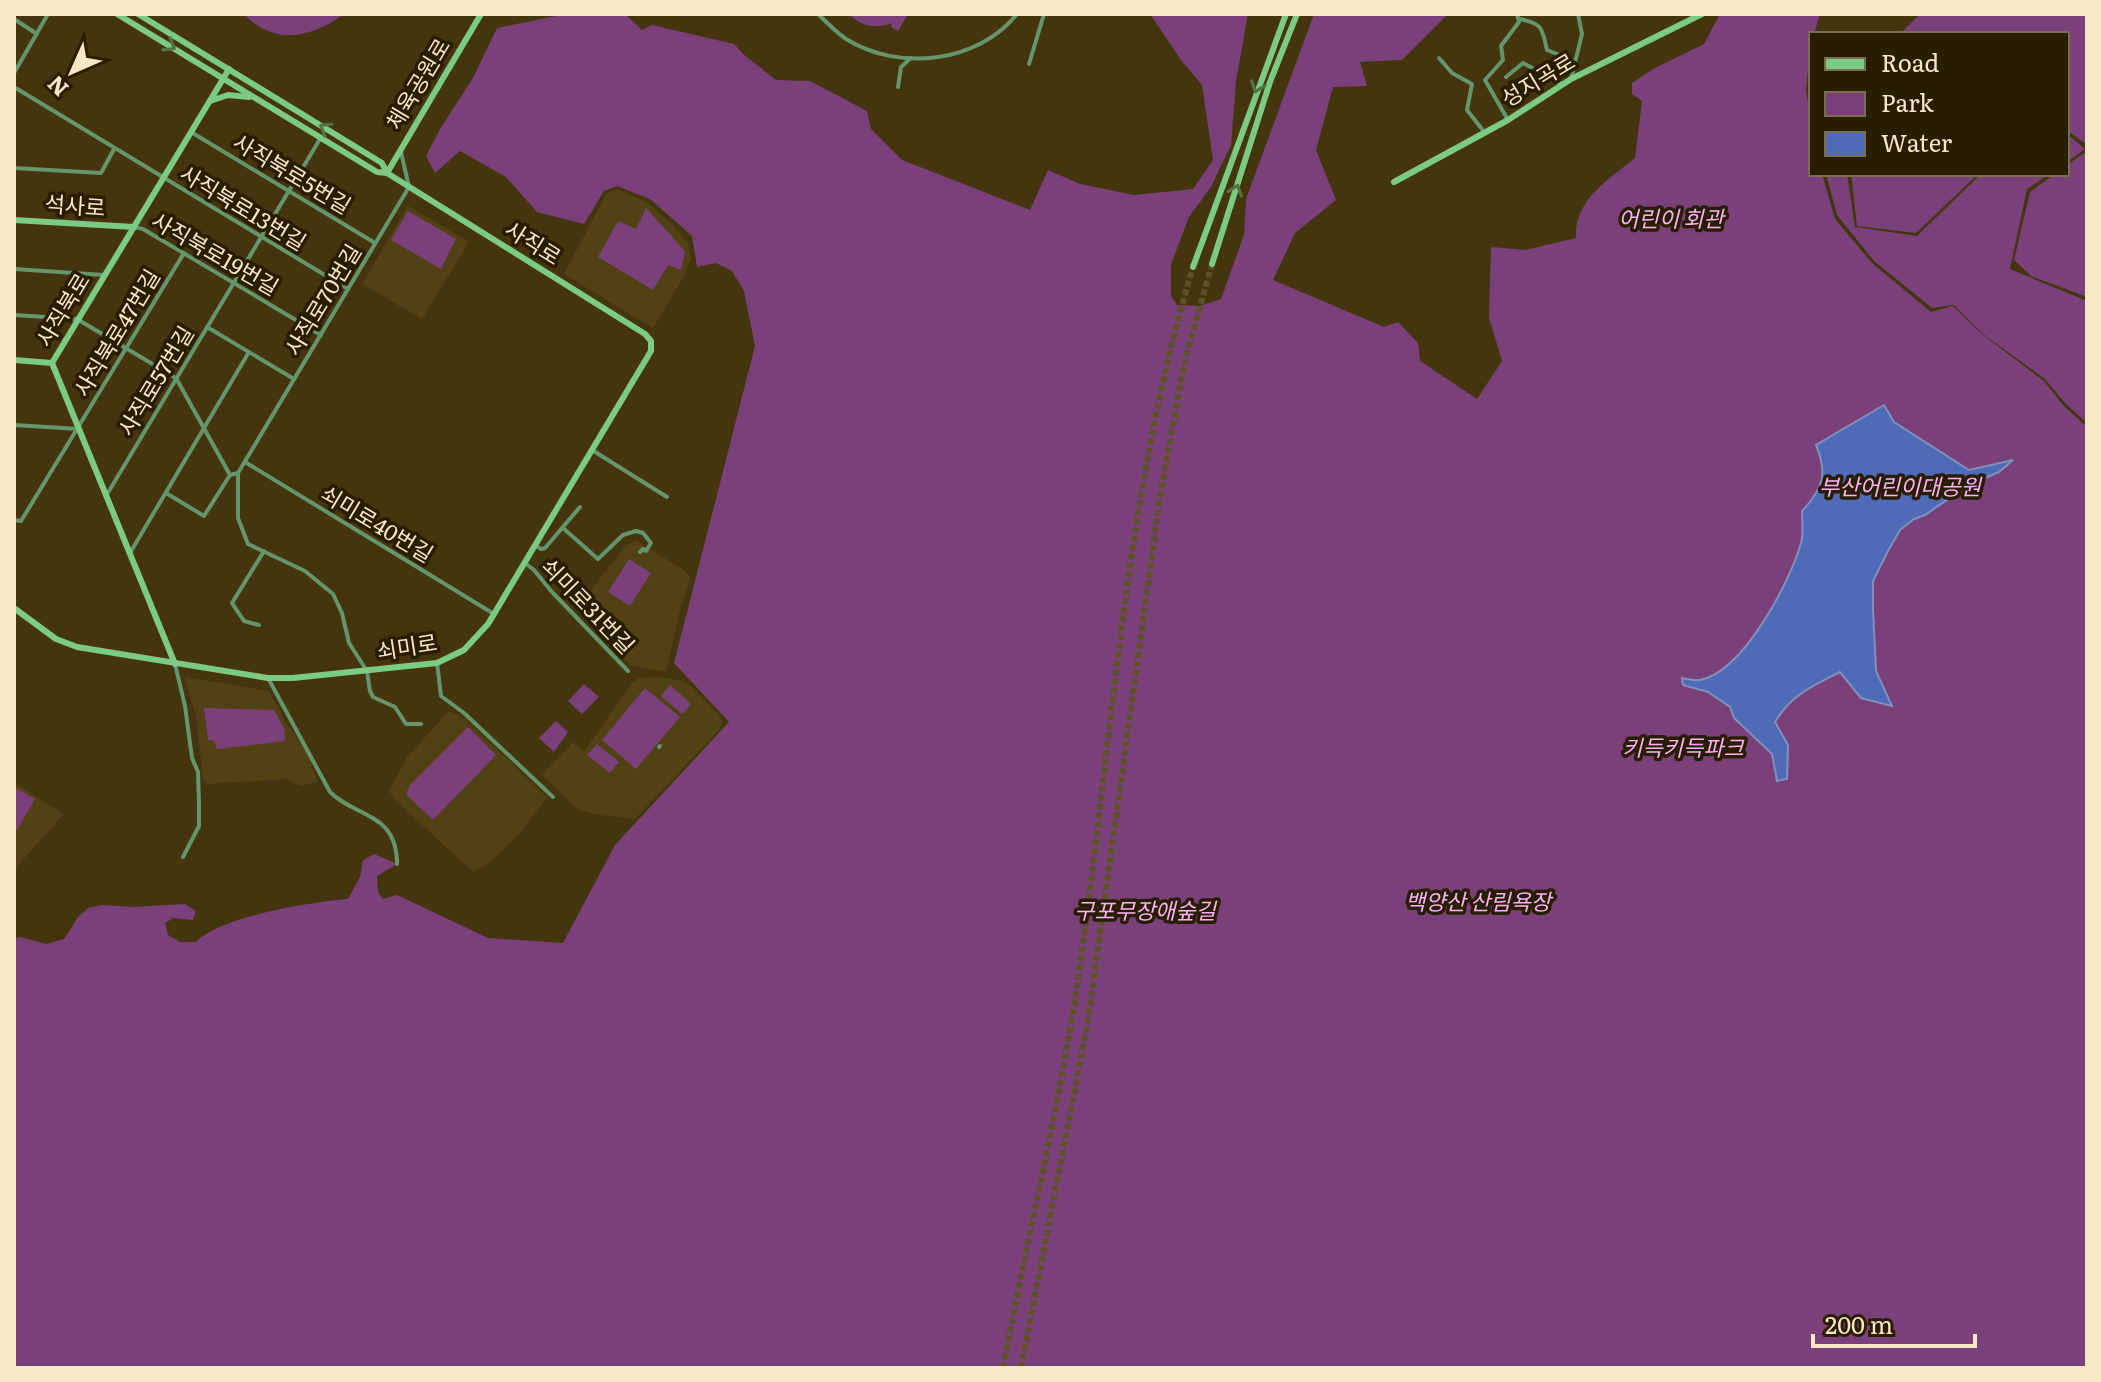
<svg xmlns="http://www.w3.org/2000/svg" width="2101" height="1382" font-family="Literata,'Noto Sans KR',serif">
<style>
.built{fill:#524115}
.green{fill:#7a407a}
.water{fill:#4f6bb8;stroke:#8190bc;stroke-width:2}
.lines{fill:none;stroke-linecap:round;stroke-linejoin:round}
.secondary-tunnel{stroke:#605029;stroke-width:6;stroke-dasharray:6 3;stroke-linecap:butt}
.street{stroke:#65956a;stroke-width:4}
.secondary{stroke:#7bca85;stroke-width:6}
.oneway{stroke:#527442}
.labels{text-anchor:middle;stroke-width:7;stroke-linejoin:round;paint-order:stroke}
.street-label{font-size:22px;fill:#f7e7c4;stroke:#291d00}
.park-label{font-size:22px;font-style:italic;fill:#f9b1f7;stroke:#291d00}
</style>
<rect width="100%" height="100%" fill="#45350e"/>
<!-- built -->
<g class="built">
<polygon points="617,189 648,203 674,226 688,243 691,259 683,278 653,328 564,274 607,193"/>
<polygon points="408,206 469,242 422,319 362,284"/>
<polygon points="636,540 685,571 691,579 681,606 666,672 630,665 577,608 626,545"/>
<polygon points="185,677 269,691 287,725 310,754 312,768 318,781 301,786 286,779 206,784 203,778 196,717"/>
<polygon points="660,677 683,681 690,685 722,718 720,729 635,819 599,815 578,810 542,775 573,742 584,752 632,683 639,678"/>
<polygon points="449,711 464,718 547,797 519,834 491,862 473,872 396,801 389,791 407,757"/>
<polygon points="14,783 64,814 14,870"/>
</g>
<!-- green -->
<g class="green">
<path d="M244,14H344C312,38 274,46 244,14Z"/>
<path d="M566,14H625L642,30L652,25L734,44L743,54L776,80L810,81L867,111L871,129L902,160L1030,210L1048,170L1080,184L1134,195L1193,189L1213,160L1202,85L1181,60L1150,14H1248L1236,81L1231,145L1211,187L1189,217L1171,264V296L1177,305L1200,306L1221,299L1244,235L1246,199L1314,14H1448L1402,60L1360,62L1367,86L1333,87L1316,150L1336,200L1295,233L1273,280L1384,327L1398,322L1418,343L1420,361L1477,399L1502,361L1489,318L1491,247L1525,250L1576,238C1574,200 1608,180 1635,158L1642,101L1632,94V83L1653,69L1704,44L1720,14H1820L1814,34H1811L1806,91L1811,121V174H1822L1835,219L1872,263L1931,312L1953,306L1982,334L2044,381L2063,405L2087,427V1368H14V938L20,937L46,944L64,939L78,917L88,908L103,905L132,907L185,904L196,911L193,920L173,918L165,923L168,935L180,942H196C221,916 312,902 348,899L360,877L363,860L374,854L397,864L377,876L378,892L383,899L397,895L488,938L563,943L615,845L729,722L674,663L755,346L744,291L732,271L716,263L697,267L692,236L650,199L617,186L604,191L584,224L537,212L506,177L460,151L435,173L426,156L440,129L473,78L497,28Z"/>
<path d="M849,14H908L898,31L891,27L892,23C875,29 862,27 849,14Z"/>
<polygon points="1920,14 2087,14 2087,145 2067,130 2067,34 1900,34"/>
<polygon points="2067,134 2085,149 2067,162"/>
<polygon points="2087,151 2087,297 2031,276 2014,260 2030,192 2055,174 2067,174 2067,165"/>
<polygon points="1826,174 1847,174 1855,227 1917,236 1981,174 2049,174 2027,189 2010,269 2087,301 2087,423 2065,403 2045,379 1983,334 1954,305 1932,308 1874,261 1837,215"/>
<polygon points="1851,174 1978,174 1916,233 1857,226"/>
<polygon points="646,208 685,251 681,270 668,265 653,290 598,257 618,221 636,229"/>
<polygon points="408,211 456,239 441,269 391,240"/>
<polygon points="629,559 651,573 630,606 608,592"/>
<polygon points="584,684 599,697 582,714 568,701"/>
<polygon points="670,685 691,704 682,714 661,696"/>
<polygon points="645,688 680,717 636,769 602,740"/>
<polygon points="204,708 274,710 284,728 285,741 217,749 214,741 208,740"/>
<polygon points="556,721 568,732 554,752 539,738"/>
<polygon points="468,727 496,755 433,820 406,794 410,785"/>
<polygon points="597,744 619,762 610,773 587,755"/>
<polygon points="14,787 35,799 17,830 14,828"/>
</g>
<!-- water -->
<path class="water" d="M1884,405L1894,422L1969,470L2013,460L1999,472L1967,486L1925,515L1914,519L1900,530L1888,551L1873,581V609L1876,671L1892,706L1861,698L1840,672C1812,686 1791,695 1775,722L1788,745L1787,779L1777,781L1772,754L1734,718L1730,707L1708,692L1683,685L1682,678C1687,679 1695,681 1700,680C1743,672 1790,582 1801,543C1804,533 1802,521 1802,511C1823,489 1828,474 1816,445Z"/>
<g class="lines">
<!-- secondary-tunnel -->
<g class="secondary-tunnel">
<path d="M1003,1368C1026,1247 1054,1127 1074,1006C1112,760 1121,507 1193,267"/>
<polyline points="1021,1368 1088,1021 1160,497 1184,364 1212,264"/>
</g>
<!-- street -->
<g class="street">
<path d="M818,14C827,23 836,32 846,39C899,72 978,63 1017,14"/>
<polyline points="14,19 37,34"/>
<path d="M1519,19C1544,23 1542,30 1547,50L1575,61"/>
<polyline points="1439,58 1452,73 1472,84 1467,110 1485,133"/>
<polyline points="1029,64 1044,14"/>
<polyline points="14,73 48,14"/>
<polyline points="1506,77 1523,63 1562,84"/>
<polyline points="1571,79 1582,34 1578,14"/>
<polyline points="14,87 348,289"/>
<polyline points="898,87 901,67 911,58"/>
<polyline points="1508,120 1485,80 1503,60 1501,46 1519,22 1517,14"/>
<polyline points="191,132 375,243"/>
<polyline points="14,168 101,173 114,149"/>
<polyline points="134,227 143,229 321,335"/>
<polyline points="14,269 104,275"/>
<polyline points="14,315 77,319 176,378 230,475"/>
<polyline points="207,327 294,379"/>
<polyline points="14,425 79,429"/>
<polyline points="592,450 667,497"/>
<polyline points="245,462 494,614"/>
<polyline points="238,473 238,518 248,544 305,571 333,594 342,613 349,643 367,671 370,691 373,697 395,707 406,724 421,724"/>
<polyline points="230,475 238,473 409,187 401,152"/>
<polyline points="166,493 204,516 230,475"/>
<polyline points="106,496 320,139"/>
<polyline points="14,520 21,521 184,253"/>
<polyline points="563,528 598,559 623,535 636,531 643,533 651,543 646,551 643,549 640,552"/>
<polyline points="535,545 541,549 545,548 580,507"/>
<polyline points="130,553 249,352"/>
<polyline points="525,563 534,570 552,592 628,671"/>
<polyline points="259,625 244,621 232,603 264,551"/>
<polyline points="437,663 441,696 464,713 553,797"/>
<polyline points="175,664 185,706 192,758 198,772 199,803 199,826 183,857"/>
<path d="M268,678L330,792C356,818 397,812 397,864"/>
<polyline points="659,747 660,746"/>
</g>
<!-- secondary -->
<g class="secondary">
<polyline points="138,14 382,163 387,173"/>
<polyline points="210,101 228,95 249,97"/>
<polyline points="387,173 481,14"/>
<polyline points="1394,182 1508,120 1571,79 1702,14"/>
<polyline points="14,220 134,227"/>
<polyline points="1212,264 1270,82 1297,14"/>
<polyline points="1193,267 1286,14"/>
<polyline points="14,360 52,363"/>
<polyline points="52,363 229,69"/>
<polyline points="52,363 175,664"/>
<polyline points="14,608 56,639 77,647 268,678 293,678 437,663 464,650 488,624 651,351 651,341 645,334 387,173 377,172 117,14"/>
</g>
</g>
<!-- one-way arrows -->
<defs><path id="oneway-chevron" d="M-2-3.5L2.5 0L-2 3.5" fill="none" stroke-width="1.6" stroke-linecap="round" stroke-linejoin="round" transform="scale(2)"/></defs>
<g class="oneway">
<use href="#oneway-chevron" transform="translate(170 46) rotate(31)"/>
<use href="#oneway-chevron" transform="translate(1257 87) rotate(110)"/>
<use href="#oneway-chevron" transform="translate(325 128) rotate(-149)"/>
<use href="#oneway-chevron" transform="translate(1236 190) rotate(-72)"/>
</g>
<g class="labels">
<!-- street labels -->
<g class="street-label">
<text transform="translate(1538 80) rotate(-31)" y="8">성지곡로</text>
<text transform="translate(418 84) rotate(-59)" y="8">체육공원로</text>
<text transform="translate(292 174) rotate(31)" y="8">사직북로5번길</text>
<text transform="translate(75 206) rotate(4)" y="8">석사로</text>
<text transform="translate(243 208) rotate(31)" y="8">사직북로13번길</text>
<text transform="translate(533 243) rotate(32)" y="8">사직로</text>
<text transform="translate(215 254) rotate(30)" y="8">사직북로19번길</text>
<text transform="translate(323 300) rotate(-59)" y="8">사직로70번길</text>
<text transform="translate(63 310) rotate(-59)" y="8">사직북로</text>
<text transform="translate(117 333) rotate(-59)" y="8">사직북로47번길</text>
<text transform="translate(156 381) rotate(-59)" y="8">사직로57번길</text>
<text transform="translate(377 524) rotate(31)" y="8">쇠미로40번길</text>
<text transform="translate(588 606) rotate(46)" y="8">쇠미로31번길</text>
<text transform="translate(407 647) rotate(-9)" y="8">쇠미로</text>
</g>
<!-- park labels -->
<g class="park-label">
<text x="1671" y="227">어린이 회관</text>
<text x="1900" y="495">부산어린이대공원</text>
<text x="1683" y="756">키득키득파크</text>
<text x="1478" y="910">백양산 산림욕장</text>
<text x="1145" y="919">구포무장애숲길</text>
</g>
</g>
<!-- border -->
<rect width="2101" height="1382" fill="none" stroke="#f7e7c4" stroke-width="32"/>
<!-- legend -->
<rect x="1809" y="32" width="260" height="144" fill="#291d00" stroke="#7b6e4e" stroke-width="2"/>
<rect x="1825" y="58" width="40" height="12" fill="#7bca85" stroke="#7b6e4e" stroke-width="2"/>
<text x="1881" y="72" font-size="24" fill="#f7e7c4">Road</text>
<rect x="1825" y="92" width="40" height="24" fill="#7a407a" stroke="#7b6e4e" stroke-width="2"/>
<text x="1881" y="112" font-size="24" fill="#f7e7c4">Park</text>
<rect x="1825" y="132" width="40" height="24" fill="#4f6bb8" stroke="#7b6e4e" stroke-width="2"/>
<text x="1881" y="152" font-size="24" fill="#f7e7c4">Water</text>
<!-- north arrow -->
<g transform="translate(72 72) rotate(225)" stroke="#291d00" stroke-width="6" paint-order="stroke">
<path d="M0-6L14 30L0 20L-14 30Z" fill="#f7e7c4"/>
<text y="-12" font-size="22" font-weight="bold" text-anchor="middle" fill="#f7e7c4">N</text>
</g>
<!-- scale -->
<path d="M1813 1334v12h162v-12" fill="none" stroke="#f7e7c4" stroke-width="4"/>
<text x="1825" y="1334" font-size="24" fill="#f7e7c4" stroke="#291d00" stroke-width="6" paint-order="stroke">200 m</text>
</svg>
